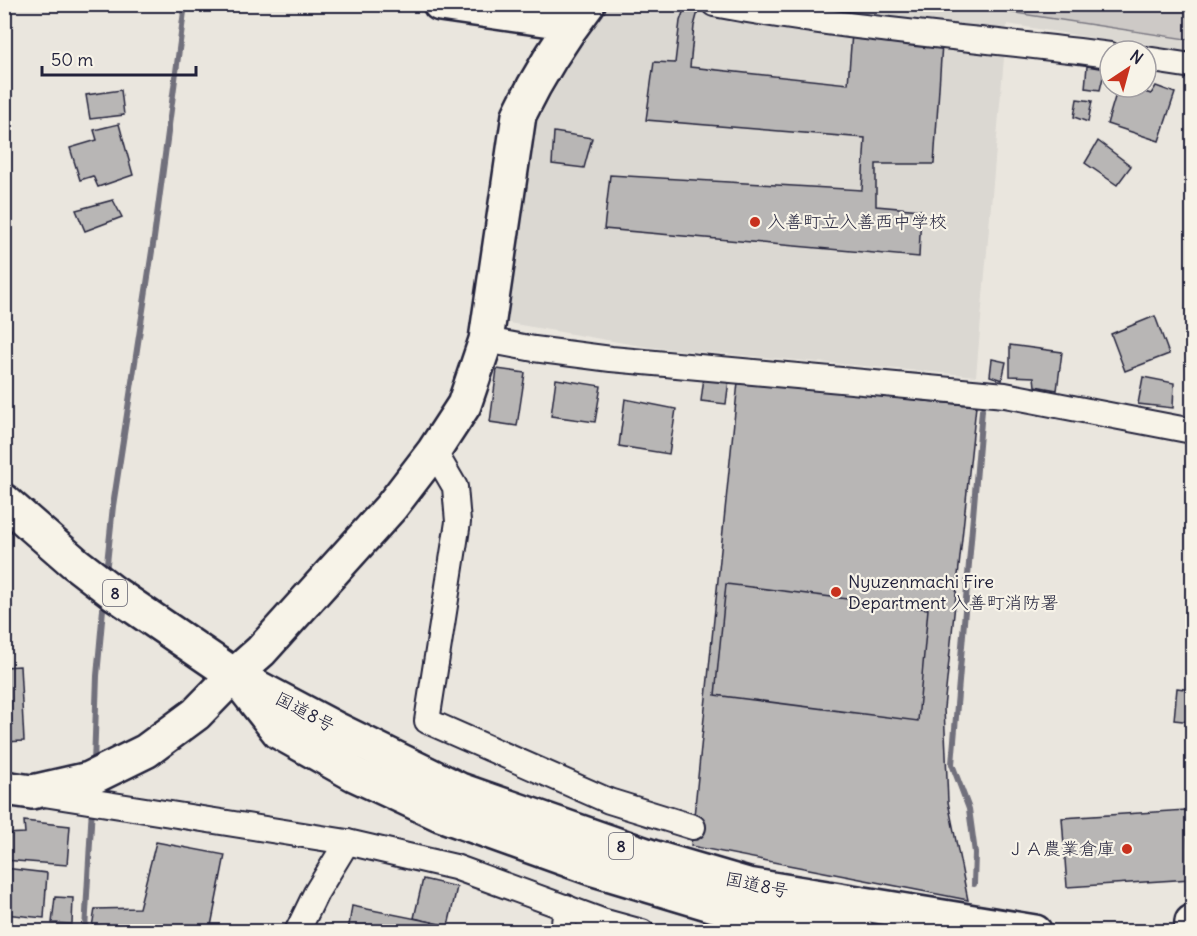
<svg xmlns="http://www.w3.org/2000/svg" width="1197" height="936" font-family="Delius,'Klee One',sans-serif">
<style>
.built{fill:#dbd8d2}
.green{fill:#cdc9c6;stroke:#787680;stroke-width:1.5}
.lines{fill:none;stroke-linecap:round;stroke-linejoin:round}
.stream{stroke:#716f7b;stroke-width:6}
.building{fill:#b8b6b5;stroke:#22223b;stroke-width:1.5}
.street-casing{stroke:#22223b;stroke-width:28}
.secondary-casing{stroke:#22223b;stroke-width:38}
.highway-casing{stroke:#22223b;stroke-width:38}
.street{stroke:#f7f3e8;stroke-width:24}
.secondary{stroke:#f7f3e8;stroke-width:33}
.highway{stroke:#f7f3e8;stroke-width:33}
.poi-dot{fill:#c8321e;stroke:#f7f3e8;stroke-width:2}
.labels{text-anchor:middle;stroke-width:4.5;stroke-linejoin:round;paint-order:stroke}
.shield{fill:#f7f3e8;stroke:#62616f;stroke-width:1.5}
.shield-label{font-size:16px;font-weight:bold;fill:#22223b}
.poi-label{font-size:18px;fill:#22223b;stroke:#f7f3e8;text-anchor:start}
.street-label{font-size:18px;fill:#22223b;stroke:#f7f3e8}
</style>
<rect width="100%" height="100%" fill="#eae6de"/>
<filter id="ink" filterUnits="userSpaceOnUse"><feTurbulence type="fractalNoise" baseFrequency=".0167" numOctaves="2"/><feDisplacementMap in="SourceGraphic" scale="12" xChannelSelector="R" yChannelSelector="G"/><feConvolveMatrix kernelMatrix="1 2 1 2 8 2 1 2 1" color-interpolation-filters="sRGB"/></filter>
<g filter="url(#ink)">
<!-- built -->
<polygon class="built" points="606,5 1192,5 1192,54 1007,24 976,376 647,347 503,322 537,122 587,30"/>
<!-- green -->
<polygon class="green" points="963,5 1192,5 1192,40"/>
<g class="lines">
<!-- stream -->
<g class="stream">
<polyline points="106,573 113,506 154,238 185,4"/>
<polyline points="94,764 97,676 104,598"/>
<polyline points="974,884 975,853 969,809 952,764 982,410"/>
<polyline points="4,930 85,930 92,807"/>
</g>
</g>
<!-- building -->
<g class="building">
<polygon points="686,4 700,4 694,26 690,67 848,84 852,33 942,43 934,164 876,164 876,206 921,210 919,257 604,229 610,175 862,190 865,138 646,120 654,62 675,63 680,21"/>
<polygon points="1087,66 1105,69 1100,90 1085,88"/>
<polygon points="1156,86 1175,93 1159,141 1107,124 1118,87 1130,87 1151,94"/>
<polygon points="121,90 124,115 90,119 86,95"/>
<polygon points="1077,99 1092,101 1088,122 1074,117"/>
<polygon points="119,124 133,175 98,187 93,176 80,180 70,148 97,140 94,130"/>
<polygon points="554,132 592,138 584,168 552,164"/>
<polygon points="1098,141 1131,166 1117,185 1085,163"/>
<polygon points="113,200 122,217 85,231 76,210"/>
<polygon points="1155,316 1169,354 1125,371 1111,334"/>
<polygon points="1010,345 1062,352 1057,390 1035,386 1034,377 1010,376"/>
<polygon points="992,359 1006,362 1002,380 990,376"/>
<polygon points="497,369 525,373 517,426 490,422"/>
<polygon points="704,377 729,380 726,404 701,401"/>
<polygon points="1143,377 1174,383 1173,408 1138,404"/>
<polygon points="556,379 601,386 595,422 551,416"/>
<polygon points="738,382 976,406 944,708 948,802 968,900 691,846"/>
<polygon points="625,399 676,409 669,454 619,446"/>
<polygon points="726,584 928,609 918,721 715,695"/>
<polygon points="20,666 24,741 4,742 4,667"/>
<polygon points="1177,688 1192,690 1192,722 1174,720"/>
<polygon points="1186,810 1191,879 1067,887 1062,818"/>
<polygon points="24,821 70,826 67,865 4,860 4,834 25,833"/>
<polygon points="156,842 225,855 211,926 92,927 95,909 139,908"/>
<polygon points="4,868 47,873 44,918 4,914"/>
<polygon points="423,879 457,887 448,926 414,918"/>
<polygon points="55,897 73,898 72,924 52,923"/>
<polygon points="352,906 432,922 430,932 348,932"/>
</g>
<g class="lines">
<!-- street casing -->
<g class="street-casing">
<g id="street">
<path d="M714,4C845,29 978,38 1110,55"/>
<polyline points="1146,59 1192,66"/>
<polyline points="486,340 534,349 611,359 1005,395 1192,431"/>
<polyline points="434,451 455,487 458,522 427,721 609,801 693,827"/>
<polyline points="44,794 347,842 455,867 602,921 642,932"/>
<polyline points="297,932 316,893 347,842"/>
<polyline points="563,932 566,907"/>
</g>
</g>
<!-- secondary casing -->
<g class="secondary-casing">
<g id="secondary">
<polyline points="440,4 573,23"/>
<path d="M4,788L32,792L89,779L146,751L196,714L234,675L261,651L391,507L434,451L464,405L486,340L519,115C538,76 561,39 588,4"/>
<polyline points="1191,932 1192,922"/>
</g>
</g>
<!-- highway casing -->
<g class="highway-casing">
<g id="highway">
<polyline points="4,501 75,563 114,593 234,675 336,729 460,790 652,857 748,885 1035,932"/>
<polyline points="243,686 279,732 354,774 440,814 594,869 741,913 857,932"/>
</g>
</g>
<!-- street -->
<use href="#street" class="street"/>
<!-- secondary -->
<use href="#secondary" class="secondary"/>
<!-- highway -->
<use href="#highway" class="highway"/>
</g>
</g>
<!-- markers -->
<g class="poi-dot">
<circle cx="755" cy="222" r="6"/>
<circle cx="836" cy="592" r="6"/>
<circle cx="1127" cy="849" r="6"/>
</g>
<g class="labels">
<!-- shield labels -->
<g class="shield">
<rect x="103" y="580" width="24" height="26" rx="4.5"/>
<rect x="609" y="833" width="24" height="26" rx="4.5"/>
</g>
<g class="shield-label">
<text x="115" y="599">8</text>
<text x="621" y="852">8</text>
</g>
<!-- poi labels -->
<g class="poi-label">
<text x="767" y="228">入善町立入善西中学校</text>
<text x="848" y="588">Nyuzenmachi Fire<tspan x="848" dy="21">Department 入善町消防署</tspan></text>
<text x="1115" y="855" text-anchor="end">ＪＡ農業倉庫</text>
</g>
<!-- street labels -->
<g class="street-label">
<text transform="translate(305 712) rotate(28)" y="6">国道8号</text>
<text transform="translate(757 885) rotate(12)" y="6">国道8号</text>
</g>
</g>
<!-- margin -->
<rect width="1197" height="936" fill="none" stroke="#f7f3e8" stroke-width="24"/>
<rect x="12" y="12" width="1173" height="912" fill="none" stroke="#22223b" stroke-width="2" filter="url(#ink)"/>
<!-- north arrow -->
<g transform="translate(1128 69) rotate(36)"><circle r="28" fill="#f7f3e8" stroke="#a29fa3" stroke-width="1.5"/>
<path d="M0-4.5L10 22L0 15L-10 22Z" fill="#c8321e"/>
<text y="-9" font-size="16" font-weight="bold" text-anchor="middle" fill="#22223b">N</text>
</g>
<!-- scale -->
<path d="M42 66v9h154v-9" fill="none" stroke="#22223b" stroke-width="3"/>
<text x="51" y="66" font-size="18" fill="#22223b" stroke="#f7f3e8" stroke-width="4.5" paint-order="stroke">50 m</text>
</svg>
